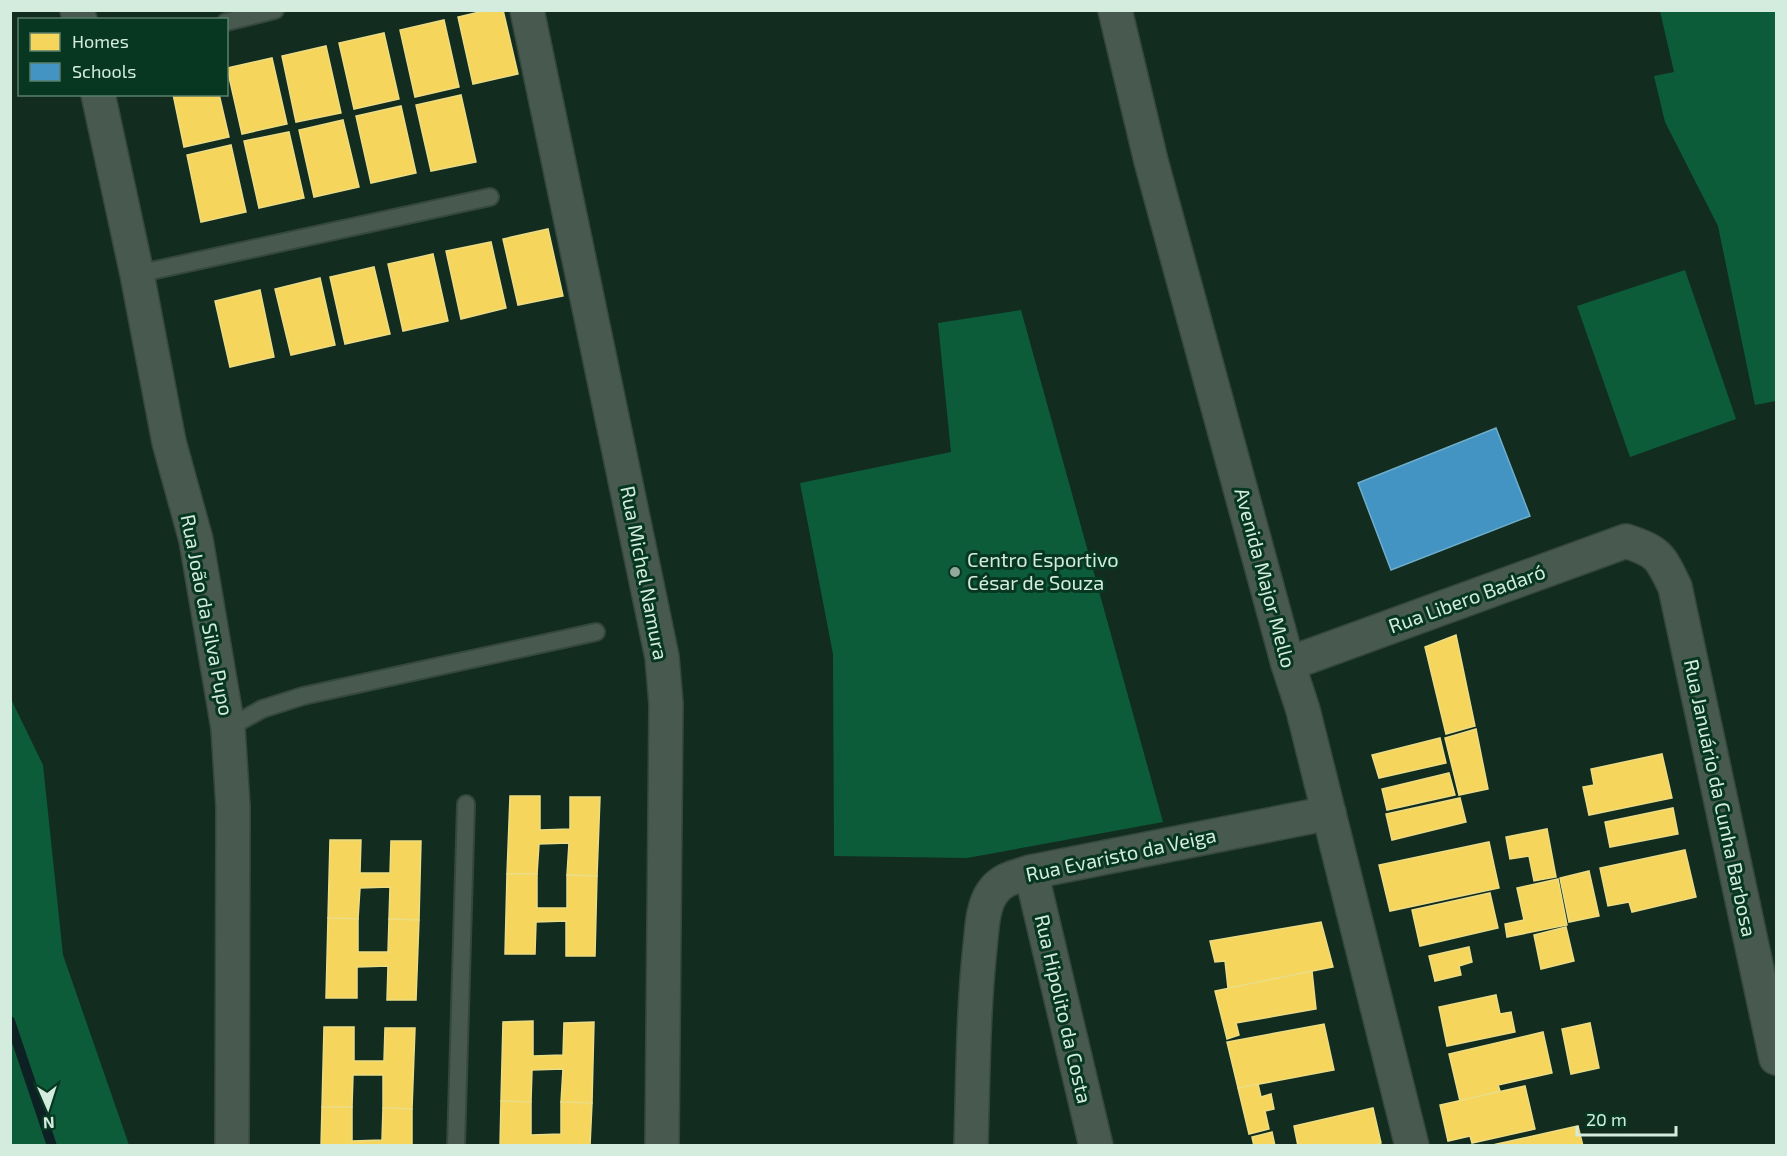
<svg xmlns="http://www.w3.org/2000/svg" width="1787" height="1156" font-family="'Exo 2',sans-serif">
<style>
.green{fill:#0d5c39}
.homes{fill:#f6d55c;stroke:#ecdc83;stroke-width:1.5}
.schools{fill:#4393c3;stroke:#6eaecb;stroke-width:1.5}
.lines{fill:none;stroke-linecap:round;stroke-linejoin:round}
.stream{stroke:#0d2125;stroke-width:10}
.service-casing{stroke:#35473e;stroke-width:20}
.minor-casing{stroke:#35473e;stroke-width:36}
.service{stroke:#485a50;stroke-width:16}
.minor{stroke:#485a50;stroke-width:33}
.poi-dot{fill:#90a99b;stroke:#073721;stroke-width:2}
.labels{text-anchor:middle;stroke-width:6;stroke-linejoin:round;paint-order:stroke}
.poi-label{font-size:20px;fill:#d4ecdd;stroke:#073721;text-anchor:start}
.street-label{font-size:20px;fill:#d4ecdd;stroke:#073721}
</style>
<rect width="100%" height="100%" fill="#122c20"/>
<!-- green -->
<g class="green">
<polygon points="1660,11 1776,11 1776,401 1755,405 1718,226 1665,122 1654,76 1674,72"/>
<polygon points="1685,270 1736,419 1630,457 1577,306"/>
<polygon points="1021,310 1163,822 967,858 834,856 833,654 800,483 951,452 938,323"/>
<polygon points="11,699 43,765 63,955 129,1145 11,1145"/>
</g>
<!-- homes -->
<g class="homes">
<polygon points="488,10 503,10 518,74 473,84 458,17"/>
<polygon points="444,20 459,87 415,97 400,30"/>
<polygon points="384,33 399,99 354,109 339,43"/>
<polygon points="326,46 341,113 296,122 282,56"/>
<polygon points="272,58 287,124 242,134 227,68"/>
<polygon points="173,94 219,94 229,137 184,147"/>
<polygon points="461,95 476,162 431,171 416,105"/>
<polygon points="401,106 416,173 371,183 356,116"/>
<polygon points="343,120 359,187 314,197 299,130"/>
<polygon points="289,132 304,198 259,208 244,141"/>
<polygon points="231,145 246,212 201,222 187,155"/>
<polygon points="548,229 563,296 518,305 503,239"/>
<polygon points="491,242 506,308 461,319 446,251"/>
<polygon points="433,254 448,321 403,331 388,264"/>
<polygon points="374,267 390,334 345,344 330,277"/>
<polygon points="320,278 335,345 291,355 275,289"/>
<polygon points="260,290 274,357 230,367 215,301"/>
<polygon points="1456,635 1475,726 1446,734 1425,647"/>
<polygon points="1476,729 1488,789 1459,795 1445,738"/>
<polygon points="1440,738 1446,763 1379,778 1372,755"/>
<polygon points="1662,754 1672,798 1589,815 1583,787 1594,785 1591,769"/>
<polygon points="1449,773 1455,795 1387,810 1382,789"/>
<polygon points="510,796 540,796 540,830 570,829 570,797 600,797 597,876 567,875 569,843 539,844 537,874 507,874"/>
<polygon points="1460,798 1466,822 1392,840 1386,814"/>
<polygon points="1673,808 1678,834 1610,847 1605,822"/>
<polygon points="1547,829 1556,877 1534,881 1529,856 1510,859 1506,837"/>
<polygon points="330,840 361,840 360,873 390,873 391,841 421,841 419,920 389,919 390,887 360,888 358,919 328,918"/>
<polygon points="1489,842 1499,888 1390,911 1379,865"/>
<polygon points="1685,850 1696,897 1632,912 1629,902 1608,906 1600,868"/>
<polygon points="1589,871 1599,916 1569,922 1560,878"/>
<polygon points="507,874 537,874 537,908 567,908 567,875 597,876 595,956 566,956 566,921 536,922 535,954 505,954"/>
<polygon points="1558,879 1567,925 1507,937 1505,924 1524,920 1517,888"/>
<polygon points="1490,893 1498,928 1420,946 1412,910"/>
<polygon points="328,918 358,919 358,952 388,952 389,919 419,920 416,1000 387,1000 388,966 357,967 357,998 326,998"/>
<polygon points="1321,922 1333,967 1228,988 1225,961 1215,962 1210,941"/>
<polygon points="1566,927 1574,961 1541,969 1534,935"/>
<polygon points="1469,947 1472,962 1459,966 1461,975 1435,981 1429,956"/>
<polygon points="1312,971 1316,1009 1236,1023 1239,1035 1227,1039 1215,991"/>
<polygon points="1496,995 1500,1014 1511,1012 1515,1032 1447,1046 1439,1007"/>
<polygon points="533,1021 533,1056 563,1055 564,1023 594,1022 592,1103 561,1102 563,1069 532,1070 531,1102 501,1101 503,1022"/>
<polygon points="1590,1023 1599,1068 1571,1074 1562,1029"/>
<polygon points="1324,1024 1334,1070 1238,1088 1227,1042"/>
<polygon points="324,1027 354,1027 354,1061 384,1061 385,1028 415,1028 412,1109 383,1108 383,1075 353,1075 352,1107 322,1107"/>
<polygon points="1543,1032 1552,1073 1498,1085 1500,1091 1460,1101 1449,1054"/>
<polygon points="1258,1084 1261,1097 1271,1094 1274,1109 1265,1111 1269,1129 1249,1134 1238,1088"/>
<polygon points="1525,1086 1535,1129 1472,1143 1470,1136 1448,1141 1440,1105"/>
<polygon points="501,1101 531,1102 531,1135 561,1134 561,1102 592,1103 590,1146 500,1146"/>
<polygon points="322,1107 352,1107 352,1141 382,1140 383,1108 412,1109 412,1146 321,1146"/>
<polygon points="1373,1108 1381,1143 1371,1146 1298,1146 1294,1126"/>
<polygon points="1578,1126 1583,1146 1488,1146"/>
<polygon points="1272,1132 1275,1146 1254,1146 1252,1137"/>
</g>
<!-- schools -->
<polygon class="schools" points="1496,428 1530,516 1391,570 1358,483"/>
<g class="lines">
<!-- stream -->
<polyline class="stream" points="10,1021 52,1146"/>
<!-- service casing -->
<g class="service-casing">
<g id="service">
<polyline points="226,22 275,10"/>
<polyline points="137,274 490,197"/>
<polyline points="228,728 262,709 303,696 596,632"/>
<polyline points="456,1146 466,804"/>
</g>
</g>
<!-- minor casing -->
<g class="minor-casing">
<g id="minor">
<polyline points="77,10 80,20"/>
<polyline points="527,10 662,657 666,704 662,1146"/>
<polyline points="1115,10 1151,161 1288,664 1303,710 1412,1146"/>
<polyline points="98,94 137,274 169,442 196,540 228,728 233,807 232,1146"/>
<path d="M1288,664L1626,541C1659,552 1660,556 1675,587L1776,1058"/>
<polyline points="1031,872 1096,1146"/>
<path d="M971,1146C973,1079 973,1013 980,947C982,930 982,908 992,893C1001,879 1015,877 1031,872L1329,813"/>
</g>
</g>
<!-- service -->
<use href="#service" class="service"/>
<!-- minor -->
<use href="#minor" class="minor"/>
</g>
<!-- markers -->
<circle class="poi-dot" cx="955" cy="572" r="6"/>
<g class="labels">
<!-- poi labels -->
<g class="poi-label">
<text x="967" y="567">Centro Esportivo<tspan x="967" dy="23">César de Souza</tspan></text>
</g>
<!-- street labels -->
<g class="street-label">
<text transform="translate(644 573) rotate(79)" y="7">Rua Michel Namura</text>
<text transform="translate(1265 578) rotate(75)" y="7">Avenida Major Mello</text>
<text transform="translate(1467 599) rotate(-20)" y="7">Rua Libero Badaró</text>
<text transform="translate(207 615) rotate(79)" y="7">Rua João da Silva Pupo</text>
<text transform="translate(1720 798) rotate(78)" y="7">Rua Januário da Cunha Barbosa</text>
<text transform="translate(1121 855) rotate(-12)" y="7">Rua Evaristo da Veiga</text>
<text transform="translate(1063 1009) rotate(77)" y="7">Rua Hipolito da Costa</text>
</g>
</g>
<!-- border -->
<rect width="1787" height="1156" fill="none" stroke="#d4ecdd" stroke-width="24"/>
<!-- legend -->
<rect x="18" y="18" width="210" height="78" fill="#073721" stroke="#597f6c" stroke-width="1.5"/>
<rect x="30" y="33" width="30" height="18" fill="#f6d55c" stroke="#597f6c" stroke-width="1.5"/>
<text x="72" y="48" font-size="18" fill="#d4ecdd">Homes</text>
<rect x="30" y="63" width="30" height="18" fill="#4393c3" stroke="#597f6c" stroke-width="1.5"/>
<text x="72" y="78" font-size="18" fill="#d4ecdd">Schools</text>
<!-- north arrow -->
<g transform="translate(48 1108) rotate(177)" stroke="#073721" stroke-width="4.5" paint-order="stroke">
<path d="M0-4.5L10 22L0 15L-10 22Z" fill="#d4ecdd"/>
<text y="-9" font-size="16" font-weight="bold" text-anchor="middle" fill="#d4ecdd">N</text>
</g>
<!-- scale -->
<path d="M1577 1126v9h99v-9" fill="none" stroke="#d4ecdd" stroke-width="3"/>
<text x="1586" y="1126" font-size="18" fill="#d4ecdd" stroke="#073721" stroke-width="4.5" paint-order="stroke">20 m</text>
</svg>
